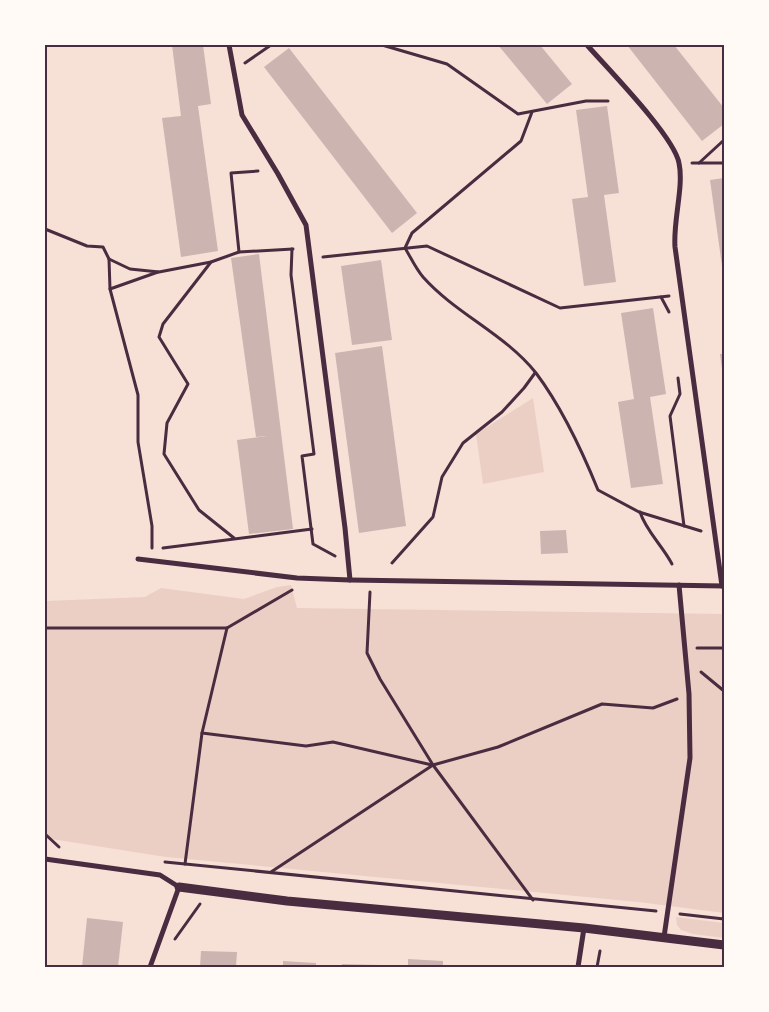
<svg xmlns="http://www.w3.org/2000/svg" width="769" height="1012" font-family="'PT Sans Narrow',sans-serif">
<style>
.green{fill:#ebcfc5}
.building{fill:#ccb4b1}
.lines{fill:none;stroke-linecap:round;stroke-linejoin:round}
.path{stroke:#4a2c40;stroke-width:3}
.minor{stroke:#4a2c40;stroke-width:5}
.tertiary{stroke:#4a2c40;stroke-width:9}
.neatline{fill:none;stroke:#4a2c40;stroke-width:2}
</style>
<rect width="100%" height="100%" fill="#f7e1d7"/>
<!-- green -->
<g class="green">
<polygon points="533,398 544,472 483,484 476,434"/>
<polygon points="291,585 297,608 724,614 724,913 638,902 166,857 45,838 45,601 145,597 161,588 244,599 277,587"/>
<polygon points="676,917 724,923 724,938 693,934 681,930 677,925"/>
</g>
<!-- building -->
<g class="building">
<polygon points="172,45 203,45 211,104 198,106 218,251 181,257 162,118 181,116"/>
<polygon points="498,45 540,45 572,84 547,104"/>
<polygon points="627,45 674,45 724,108 724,124 702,141"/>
<polygon points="289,48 417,213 392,233 264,67"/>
<polygon points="607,106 619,193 604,195 616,282 584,286 572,199 588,197 576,110"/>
<polygon points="724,178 724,273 723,273 710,180"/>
<polygon points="259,254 293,529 249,534 237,440 267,436 256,437 231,258"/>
<polygon points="381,260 392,340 352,345 341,266"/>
<polygon points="653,308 666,394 650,397 663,484 631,488 618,402 634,399 621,313"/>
<polygon points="382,346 406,526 359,533 335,353"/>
<polygon points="720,354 724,354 724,376 723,376"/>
<polygon points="566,530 568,553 541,554 540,531"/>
<polygon points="87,918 123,922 118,967 82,967"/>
<polygon points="201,951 237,952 236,967 200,967"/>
<polygon points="408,959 443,961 443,967 408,967"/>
<polygon points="283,961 316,963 316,967 283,967"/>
<polygon points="342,964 381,965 381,967 342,967"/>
</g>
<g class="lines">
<!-- path -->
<g class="path">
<polyline points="382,45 447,64 518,114 586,101 608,101"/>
<polyline points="245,63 271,45"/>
<path d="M532,112L521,141L412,233L405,248C411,258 416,269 423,277C456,314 505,334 536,373C560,405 583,453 598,490L639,512L701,531"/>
<polyline points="692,163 724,163"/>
<polyline points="699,163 724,140"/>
<polyline points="45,229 87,246 103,247 109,259 130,269 159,272 211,262 239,252 293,249"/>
<polyline points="292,249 291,275 314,454 302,456 313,544 335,556"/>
<polyline points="239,252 231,173 258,171"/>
<polyline points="323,257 427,246 560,308 669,296"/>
<polyline points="109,259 110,289 138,395 138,442 152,526 152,548"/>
<polyline points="211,262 163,324 159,337 188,384 167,423 164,454 199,510 234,538"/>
<polyline points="110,289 158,272"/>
<polyline points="661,297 669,312"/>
<polyline points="678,378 680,394 670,416 684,526"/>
<path d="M640,512C646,531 662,545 672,564"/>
<polyline points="163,548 312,529"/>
<polyline points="392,563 433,517 442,477 463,443 502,412 524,388 535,373"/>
<polyline points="370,592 367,653 380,679 433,765 533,900"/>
<polyline points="45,628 227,628 292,590"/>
<polyline points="697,648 724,648"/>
<polyline points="701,672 724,691"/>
<polyline points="202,733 306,746 333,742 432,765"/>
<polyline points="45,834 59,847"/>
<polyline points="165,862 656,911"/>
<polyline points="185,864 202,733 227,628"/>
<polyline points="271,872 433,765 498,747 602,704 653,708 677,699"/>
<polyline points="680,914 724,919"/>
<polyline points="175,939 200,904"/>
<polyline points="597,967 600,951"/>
</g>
<!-- minor -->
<g class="minor">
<polyline points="229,45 242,115 278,174 306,225 345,528 350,580"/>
<path d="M587,45C608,69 674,136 679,163C684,187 673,220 675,247L722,586"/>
<polyline points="138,559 297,578 350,580 724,586"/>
<polyline points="45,859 160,875 179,887 150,967"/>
<polyline points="664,937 690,758 689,694 679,585"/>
<polyline points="578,967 584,928"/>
</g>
<!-- tertiary -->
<polyline class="tertiary" points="179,887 287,901 584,928 724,945"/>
</g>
<!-- border -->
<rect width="769" height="1012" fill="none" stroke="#fffaf5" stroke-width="92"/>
<rect x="46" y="46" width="677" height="920" class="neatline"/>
</svg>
